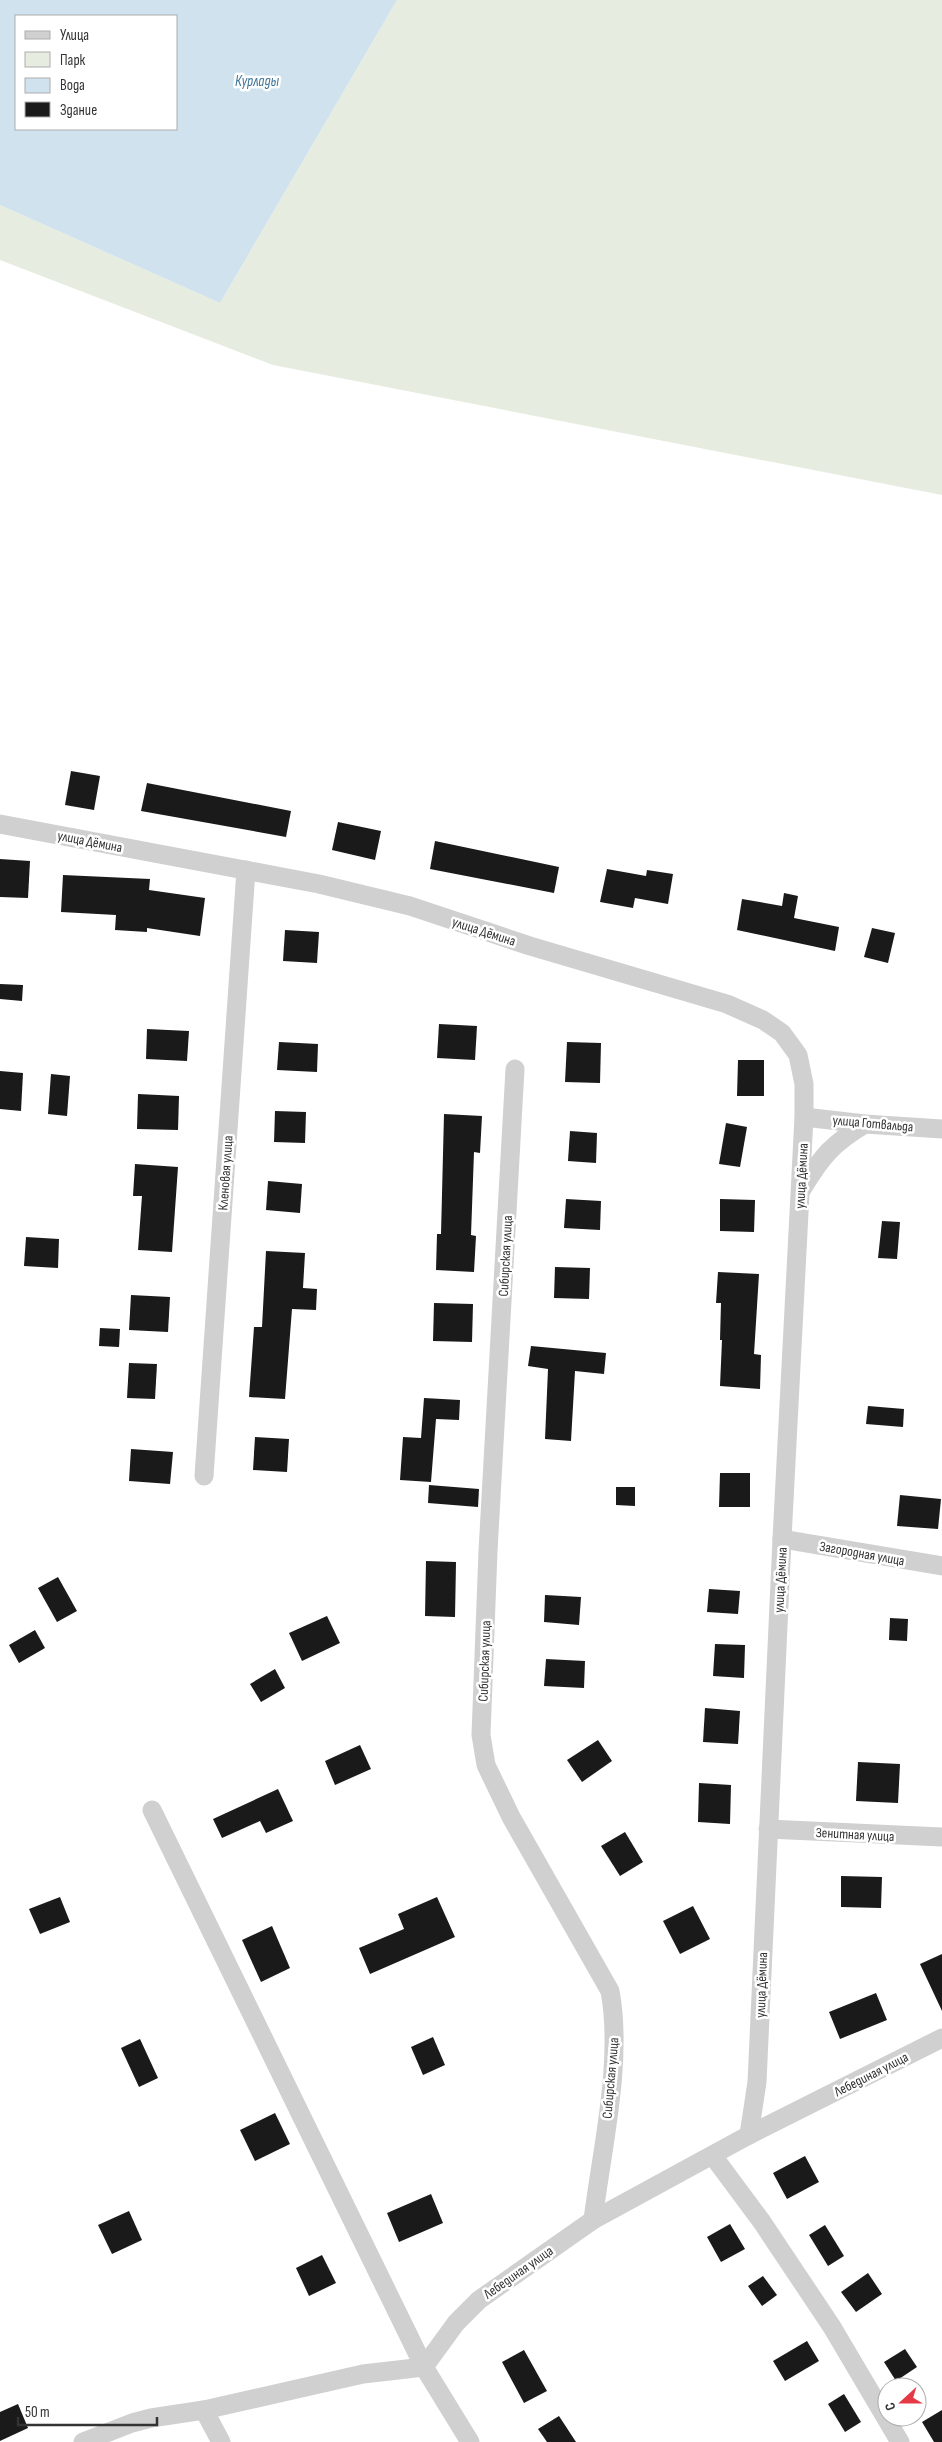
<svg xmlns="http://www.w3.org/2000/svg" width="942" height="2442" font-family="'Sofia Sans Condensed',sans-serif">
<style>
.green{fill:#e6ecdf}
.water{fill:#cfe2ee;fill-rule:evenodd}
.building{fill:#1a1a1a}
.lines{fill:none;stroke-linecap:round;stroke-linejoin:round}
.minor{stroke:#d0d0d0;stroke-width:19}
.labels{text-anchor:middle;stroke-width:5;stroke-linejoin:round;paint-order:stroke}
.street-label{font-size:14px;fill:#333;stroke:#fff}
.water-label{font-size:15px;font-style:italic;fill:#3f7597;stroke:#fff}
</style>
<rect width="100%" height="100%" fill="#fff"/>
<!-- green -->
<polygon class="green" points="397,0 942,0 942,495 273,365 0,260 0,205 220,303"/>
<!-- water -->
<path class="water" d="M0,0H397L220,303L0,205ZM16,16H176V129H16Z"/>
<!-- building -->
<g class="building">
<polygon points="71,771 100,776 94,810 65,805"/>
<polygon points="147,783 291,811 286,837 141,811"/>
<polygon points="338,822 381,831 375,860 332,850"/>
<polygon points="435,841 559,867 554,893 430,869"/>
<polygon points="0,859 30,861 28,898 0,897"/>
<polygon points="607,869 646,876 647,870 673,874 668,904 635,898 633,908 600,902"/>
<polygon points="63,875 150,879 149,890 205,898 200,936 147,928 147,932 115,930 116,915 61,912"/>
<polygon points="784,893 798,896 794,918 839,927 835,951 737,930 742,899 782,906"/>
<polygon points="872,928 895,933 888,963 864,957"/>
<polygon points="285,930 319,932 317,963 283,961"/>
<polygon points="0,984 23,985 22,1001 0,999"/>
<polygon points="439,1024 477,1026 475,1060 437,1058"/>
<polygon points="147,1029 189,1031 187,1061 146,1059"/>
<polygon points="279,1042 318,1044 317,1072 277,1070"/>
<polygon points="567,1042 601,1043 600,1083 565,1082"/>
<polygon points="738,1060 764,1060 764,1096 737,1096"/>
<polygon points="0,1071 23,1073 21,1111 0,1109"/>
<polygon points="51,1074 70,1076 67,1116 48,1114"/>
<polygon points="138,1094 179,1096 178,1130 137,1129"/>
<polygon points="275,1111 306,1112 305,1143 274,1142"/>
<polygon points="444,1114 482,1116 480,1153 474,1152 471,1235 476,1236 474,1272 436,1270 437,1234 441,1234"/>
<polygon points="726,1123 747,1127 740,1167 719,1164"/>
<polygon points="570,1131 597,1133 596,1163 568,1161"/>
<polygon points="135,1164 178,1167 172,1252 138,1250 142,1196 133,1196"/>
<polygon points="268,1181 302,1184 300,1213 266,1210"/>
<polygon points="566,1199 601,1201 600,1230 564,1228"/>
<polygon points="720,1199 755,1200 754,1232 720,1231"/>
<polygon points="882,1221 900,1222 897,1259 878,1258"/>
<polygon points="26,1237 59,1239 58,1268 24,1266"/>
<polygon points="266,1251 305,1253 303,1288 317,1289 316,1310 292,1309 285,1399 249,1397 254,1327 262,1327"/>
<polygon points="555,1267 590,1268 589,1299 554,1298"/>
<polygon points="718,1272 759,1274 754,1354 761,1355 760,1389 720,1386 722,1340 720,1340 721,1303 716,1303"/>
<polygon points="131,1295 170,1297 168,1332 129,1330"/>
<polygon points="434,1303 473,1304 472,1342 433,1341"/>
<polygon points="100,1328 120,1329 119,1347 99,1346"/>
<polygon points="531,1346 606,1353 604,1374 575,1371 571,1441 545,1439 548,1369 528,1366"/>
<polygon points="129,1363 157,1364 155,1399 127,1398"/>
<polygon points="424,1398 460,1400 459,1420 436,1419 431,1482 400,1480 403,1437 421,1438"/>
<polygon points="868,1406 904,1409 903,1427 866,1424"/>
<polygon points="255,1437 289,1439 287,1472 253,1470"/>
<polygon points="131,1449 173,1452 170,1484 129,1481"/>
<polygon points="720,1473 750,1473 750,1507 719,1507"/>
<polygon points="429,1485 479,1489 478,1507 428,1503"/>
<polygon points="616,1487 635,1487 635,1506 616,1505"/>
<polygon points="900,1495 941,1499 938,1529 897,1526"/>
<polygon points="426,1561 456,1562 455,1617 425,1616"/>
<polygon points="58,1577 77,1611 57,1622 38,1588"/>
<polygon points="709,1589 740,1591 738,1614 707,1612"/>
<polygon points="545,1595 581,1597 579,1625 544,1622"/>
<polygon points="327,1616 340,1643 302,1661 289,1633"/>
<polygon points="890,1618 908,1619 907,1641 889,1640"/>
<polygon points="35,1630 45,1648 19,1663 9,1645"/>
<polygon points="715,1644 745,1645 744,1678 713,1676"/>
<polygon points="546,1659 585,1661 584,1688 544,1686"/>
<polygon points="275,1669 285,1688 261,1702 250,1684"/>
<polygon points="705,1708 740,1711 738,1744 703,1742"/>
<polygon points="598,1740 612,1761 582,1782 567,1760"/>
<polygon points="360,1745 371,1769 335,1785 325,1761"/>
<polygon points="858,1762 900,1764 898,1803 856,1801"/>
<polygon points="699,1783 731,1785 730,1824 698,1822"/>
<polygon points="278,1789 293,1821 266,1833 260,1821 222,1838 213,1819"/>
<polygon points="625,1832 643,1862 620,1876 601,1846"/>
<polygon points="841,1876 882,1877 881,1908 841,1907"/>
<polygon points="60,1897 70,1922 40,1934 29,1909"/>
<polygon points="437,1897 455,1937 370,1974 359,1948 404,1929 398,1914"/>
<polygon points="693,1906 710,1939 680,1954 663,1921"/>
<polygon points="272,1926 290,1968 261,1982 242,1940"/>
<polygon points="942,1954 942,2011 920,1964"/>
<polygon points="876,1993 887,2020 840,2039 829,2012"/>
<polygon points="433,2037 445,2065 423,2075 411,2047"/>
<polygon points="140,2039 158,2078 139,2087 121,2048"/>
<polygon points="275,2113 290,2144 255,2161 240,2130"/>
<polygon points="805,2156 819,2182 787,2199 773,2173"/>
<polygon points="431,2194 443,2223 399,2242 387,2213"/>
<polygon points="129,2211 142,2240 112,2254 98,2225"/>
<polygon points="730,2224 745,2249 721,2262 707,2237"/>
<polygon points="825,2225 844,2256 828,2266 809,2235"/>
<polygon points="322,2255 336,2283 309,2296 296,2268"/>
<polygon points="868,2273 882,2294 856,2312 841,2292"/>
<polygon points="763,2276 777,2295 762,2306 748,2286"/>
<polygon points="807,2341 819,2361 785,2381 773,2361"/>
<polygon points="905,2349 917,2367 896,2381 884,2362"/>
<polygon points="524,2350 547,2391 524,2403 502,2362"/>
<polygon points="844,2394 861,2422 845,2432 828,2404"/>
<polygon points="18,2404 28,2428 0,2441 0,2412"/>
<polygon points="942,2410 942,2442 934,2442 922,2422"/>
<polygon points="559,2416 576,2442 547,2442 538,2429"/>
</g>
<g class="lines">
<!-- minor -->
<g class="minor">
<polyline points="0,824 319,884 410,906 530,946 727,1004 763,1020 782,1033 798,1055 804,1084 804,1117 782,1539 757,2082 749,2135"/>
<path d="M515,1069L488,1551L481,1735L486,1765L511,1817L610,1991C623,2061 602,2148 593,2220"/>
<polyline points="804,1117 865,1124 942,1129"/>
<path d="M802,1189C822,1156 832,1144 865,1124"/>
<polyline points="204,1476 246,870"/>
<polyline points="782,1539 942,1566"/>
<polyline points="152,1810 424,2367 470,2442"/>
<polyline points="768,1829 942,1837"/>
<polyline points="713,2156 762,2222 832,2327 900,2442"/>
<polyline points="204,2410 221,2442"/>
<polyline points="83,2442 132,2423 151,2418 204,2410 363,2374 424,2367 456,2323 479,2300 593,2220 749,2135 942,2038"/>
</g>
</g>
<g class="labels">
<!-- street labels -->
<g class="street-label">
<text transform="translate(90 841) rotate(11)" y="5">улица Дёмина</text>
<text transform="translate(484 931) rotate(18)" y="5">улица Дёмина</text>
<text transform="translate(873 1123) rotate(5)" y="5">улица Готвальда</text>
<text transform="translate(225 1173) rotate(-86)" y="5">Кленовая улица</text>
<text transform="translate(801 1176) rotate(-87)" y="5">улица Дёмина</text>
<text transform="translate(505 1256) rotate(-87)" y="5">Сибирская улица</text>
<text transform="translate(862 1553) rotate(10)" y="5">Загородная улица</text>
<text transform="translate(780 1580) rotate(-87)" y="5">улица Дёмина</text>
<text transform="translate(484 1661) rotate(-88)" y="5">Сибирская улица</text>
<text transform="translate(855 1834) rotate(3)" y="5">Зенитная улица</text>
<text transform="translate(761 1985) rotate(-88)" y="5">улица Дёмина</text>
<text transform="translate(871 2074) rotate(-27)" y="5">Лебединая улица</text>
<text transform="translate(610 2078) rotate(-85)" y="5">Сибирская улица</text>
<text transform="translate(518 2272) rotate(-35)" y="5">Лебединая улица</text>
</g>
<!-- water labels -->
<g class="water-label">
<text x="257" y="86">Курлады</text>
</g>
</g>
<!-- legend -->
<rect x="15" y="15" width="162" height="115" fill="#ffffff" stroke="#adadad"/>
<rect x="25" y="31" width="25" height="8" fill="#d0d0d0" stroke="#adadad"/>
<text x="60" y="40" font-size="15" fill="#333333">Улица</text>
<rect x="25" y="52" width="25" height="15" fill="#e6ecdf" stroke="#adadad"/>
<text x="60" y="65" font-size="15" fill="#333333">Парк</text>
<rect x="25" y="78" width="25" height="15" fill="#cfe2ee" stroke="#adadad"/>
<text x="60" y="90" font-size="15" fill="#333333">Вода</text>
<rect x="25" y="102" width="25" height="15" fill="#1a1a1a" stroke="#adadad"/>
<text x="60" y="115" font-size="15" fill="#333333">Здание</text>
<!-- north arrow -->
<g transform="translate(902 2402) rotate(249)"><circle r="24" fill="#ffffff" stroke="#adadad"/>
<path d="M0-4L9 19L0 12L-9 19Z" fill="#e63946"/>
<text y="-8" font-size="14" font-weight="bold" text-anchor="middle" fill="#333333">С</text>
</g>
<!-- scale -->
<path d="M18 2417v8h139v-8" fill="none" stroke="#333333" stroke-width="2.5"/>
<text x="25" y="2417" font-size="15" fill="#333333" stroke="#ffffff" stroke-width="4" paint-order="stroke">50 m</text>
</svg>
